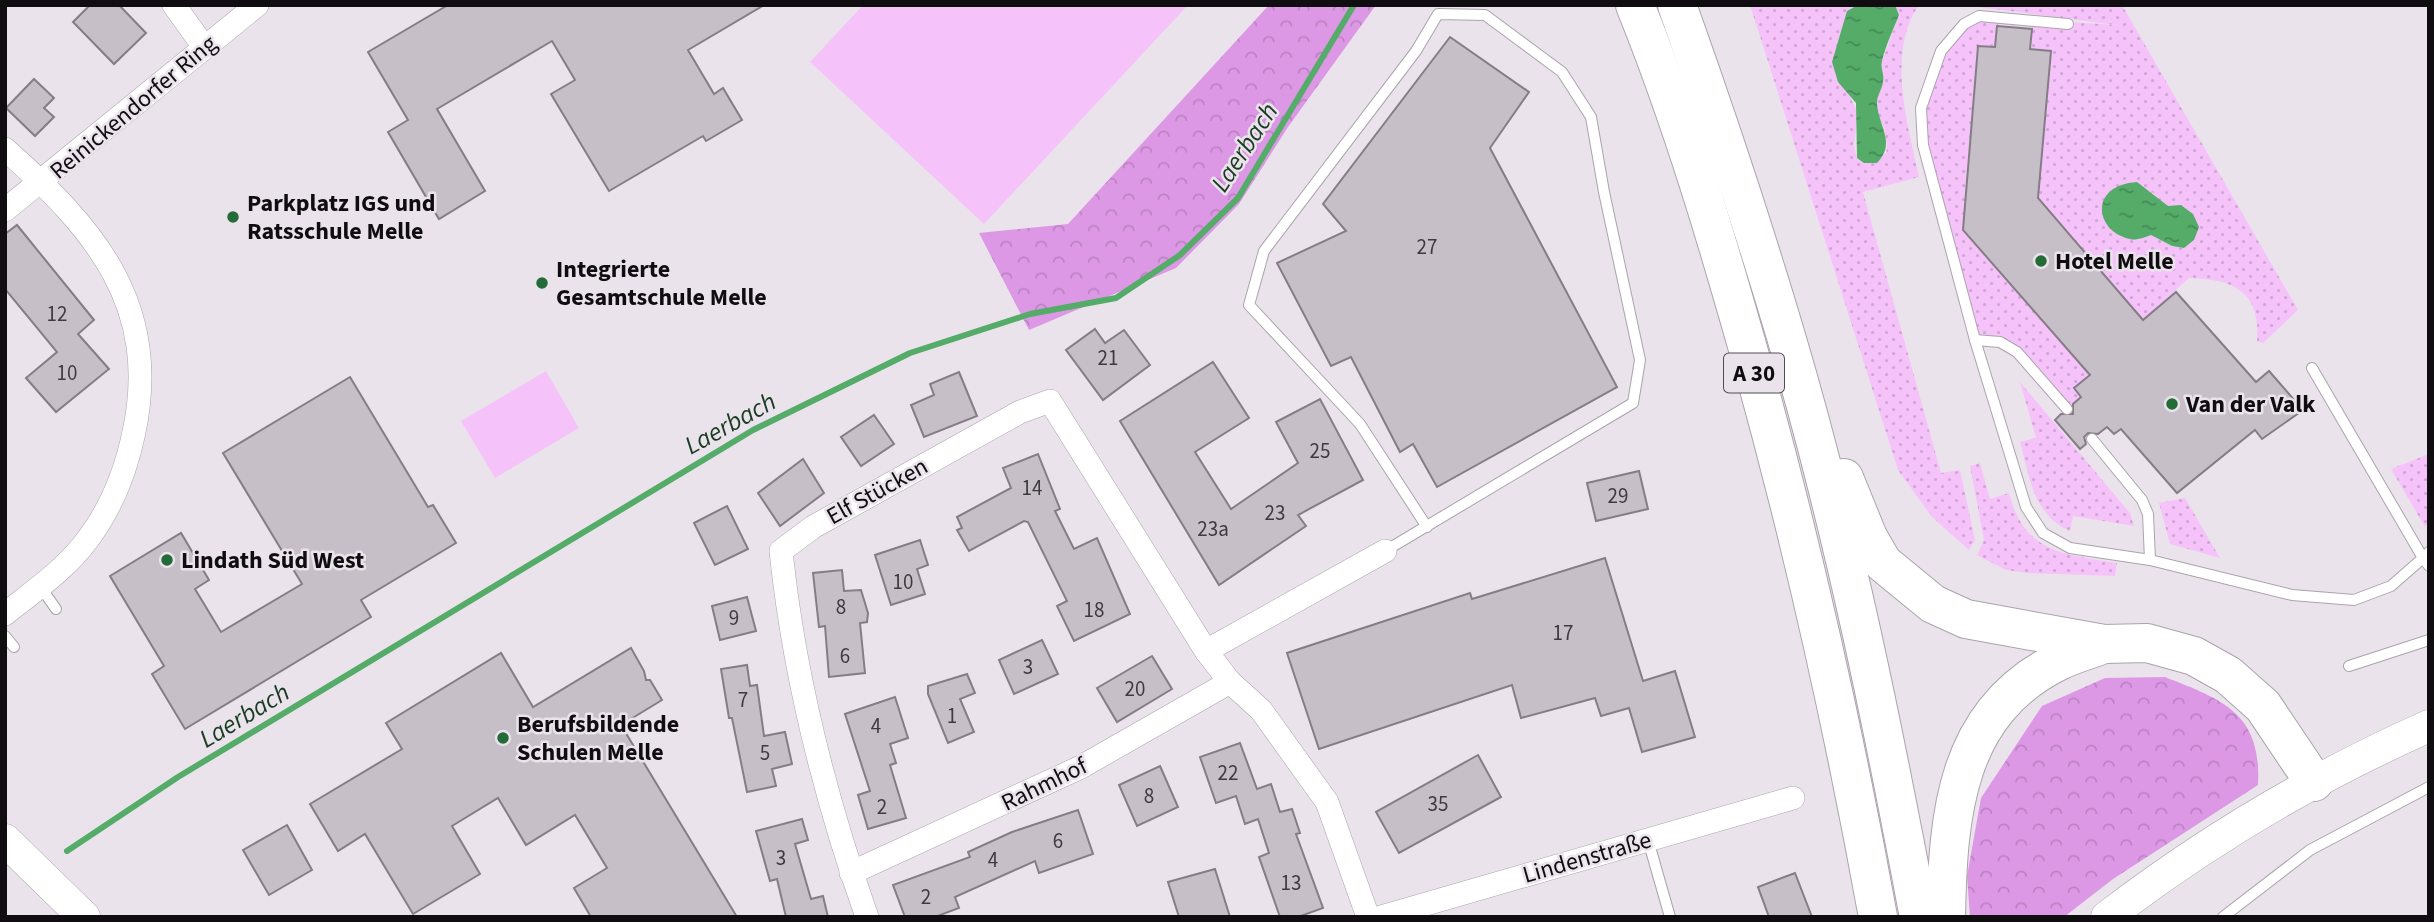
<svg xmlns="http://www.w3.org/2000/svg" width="2434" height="922" font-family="'Source Sans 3',sans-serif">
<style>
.grass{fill:url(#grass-dots);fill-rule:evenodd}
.forest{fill:url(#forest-crowns)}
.pitch{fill:#f5c3fa}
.water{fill:url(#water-ripples)}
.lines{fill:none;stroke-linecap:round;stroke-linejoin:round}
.stream{stroke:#55ac69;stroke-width:6}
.building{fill:#c7bfc8;stroke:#857d86;stroke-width:2}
.service-casing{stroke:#aba3ac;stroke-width:12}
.minor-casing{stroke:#aba3ac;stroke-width:24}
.secondary-casing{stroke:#aba3ac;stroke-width:33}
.motorway-casing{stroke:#aba3ac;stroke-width:40}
.service{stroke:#fff;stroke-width:10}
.minor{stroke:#fff;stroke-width:23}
.secondary{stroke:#fff;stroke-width:32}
.motorway{stroke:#fff;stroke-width:38}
.poi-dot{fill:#236b37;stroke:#ebe3ec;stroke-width:2.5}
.labels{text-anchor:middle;stroke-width:5;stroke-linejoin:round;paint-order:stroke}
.number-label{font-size:21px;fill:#3e3a3e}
.shield{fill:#ebe3ec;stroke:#524d52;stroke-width:2}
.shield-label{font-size:23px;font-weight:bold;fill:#100d10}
.street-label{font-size:24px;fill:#100d10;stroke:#ebe3ec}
.poi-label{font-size:24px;font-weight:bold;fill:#100d10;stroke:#ebe3ec;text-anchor:start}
.water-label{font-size:26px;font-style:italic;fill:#183c21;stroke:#ebe3ec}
</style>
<defs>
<pattern id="grass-dots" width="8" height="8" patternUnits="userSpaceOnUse" patternTransform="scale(1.75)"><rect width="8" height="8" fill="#f5c3fa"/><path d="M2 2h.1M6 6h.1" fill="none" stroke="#d1a6d5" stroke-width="1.8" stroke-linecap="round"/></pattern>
<pattern id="forest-crowns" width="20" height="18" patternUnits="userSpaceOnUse" patternTransform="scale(1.75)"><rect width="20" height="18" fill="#dc98e5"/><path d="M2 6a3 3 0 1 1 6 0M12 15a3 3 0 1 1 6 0" fill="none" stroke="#bc82c3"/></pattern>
<pattern id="water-ripples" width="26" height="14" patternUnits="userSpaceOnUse" patternTransform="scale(1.75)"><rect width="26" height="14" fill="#55ac69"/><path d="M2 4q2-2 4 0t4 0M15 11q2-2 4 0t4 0" fill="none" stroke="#458a55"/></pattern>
</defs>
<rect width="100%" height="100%" fill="#ebe3ec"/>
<!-- grass -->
<g class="grass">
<path d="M1750,5H1858L1847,12L1849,94L1858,114L1854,145L1857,158L1886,154L1887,145L1884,127L1878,117L1877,98L1884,80L1881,64L1899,15L1895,5H1919C1886,52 1908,125 1919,177L1863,192L1941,473L1960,470L1975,540L1969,550L1932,517L1898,470Z"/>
<path d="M1963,5H2122L2298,310L2263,343L2257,341C2261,292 2234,279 2189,278L2143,320L2038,198L2051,52L2030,49L2032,27L1998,24L1995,47L1978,46L1963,229L2090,375L2074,388L2081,397L2067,409L2017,352L1975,340L1923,145L1921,108L1941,51L1979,16L2116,25ZM2152,192L2194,240L2184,248L2172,246L2151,235L2132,240Z"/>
<path d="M2020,382L2130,513L2134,526L2073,516L2070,531C2033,515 2030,478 2020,442L2036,438Z"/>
<polygon points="2429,454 2429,523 2425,527 2391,469"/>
<path d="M1980,463L1990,499L2009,493C2024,553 2064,554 2117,563L2115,576L2027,573L2006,570L1977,555L1984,540L1970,466Z"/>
<polygon points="2185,498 2220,558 2170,544 2159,503"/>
</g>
<!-- forest -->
<g class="forest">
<polygon points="1269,5 1376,5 1288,127 1239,204 1176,268 1029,330 979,233 1068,224"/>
<path d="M2165,677C2223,700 2262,713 2258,785L2113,879L2064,917H1970L1967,876L1981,798L2042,706L2105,678Z"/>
</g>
<!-- pitch -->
<g class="pitch">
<polygon points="863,5 1188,5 984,224 810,62"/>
<polygon points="546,371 579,428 495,478 461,421"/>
</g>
<!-- water -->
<g class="water">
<path d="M1858,5H1895L1899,15C1893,30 1886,45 1882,61C1880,68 1885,75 1883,82C1882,90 1877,95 1877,103C1878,126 1897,143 1877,163H1864L1857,158L1856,103L1838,82L1832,62L1847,11Z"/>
<path d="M2137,182L2168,206L2181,205L2193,214L2199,227L2194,240L2184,248L2172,246L2151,235C2145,237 2136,241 2130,239C2094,231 2089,185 2137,182Z"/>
</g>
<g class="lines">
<!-- stream -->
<polyline class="stream" points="67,851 178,777 753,430 910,353 1030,314 1116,298 1180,255 1238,198 1354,5"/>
</g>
<!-- building -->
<g class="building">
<polygon points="90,5 119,5 146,33 114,64 73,22"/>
<polygon points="448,5 764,5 688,50 714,94 723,88 742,120 706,141 703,136 609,191 551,94 575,80 552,41 437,109 485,191 439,219 388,132 408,120 368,52"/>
<polygon points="1997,26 2032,29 2030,49 2051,51 2038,198 2143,320 2176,292 2256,382 2269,371 2303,410 2262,439 2255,430 2177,493 2121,429 2114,434 2107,427 2098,434 2088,433 2084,437 2086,444 2080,449 2055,420 2061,414 2073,414 2073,404 2081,397 2074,388 2090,375 1963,230 1978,46 1995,47"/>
<polygon points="1450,37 1529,92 1490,148 1617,387 1437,487 1413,444 1400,452 1351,357 1331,366 1277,263 1346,231 1323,204"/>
<polygon points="34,79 54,98 44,108 54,117 35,136 6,108"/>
<polygon points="17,225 94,320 78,334 109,369 56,412 26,378 57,352 5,289 5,234"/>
<polygon points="1095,329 1105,343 1124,330 1150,365 1103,400 1066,350"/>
<polygon points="1213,362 1249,418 1195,452 1231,509 1298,463 1276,422 1320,399 1363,480 1298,515 1306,526 1219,585 1120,421"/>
<polygon points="959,372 977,416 924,437 911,405 934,395 930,384"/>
<polygon points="350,377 428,507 433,505 456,543 361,600 371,617 185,729 152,674 164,666 110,576 181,533 209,580 195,589 221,632 302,584 223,453"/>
<polygon points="874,415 894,444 861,466 841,437"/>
<polygon points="1038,454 1060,509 1055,511 1074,549 1097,538 1130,614 1074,641 1057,606 1067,601 1028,522 1024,521 969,551 957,530 962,528 957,517 1011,488 1003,468"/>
<polygon points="803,459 824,493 780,526 758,493"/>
<polygon points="1639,471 1648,509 1596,521 1587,483"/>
<polygon points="727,506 748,549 715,565 694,523"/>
<polygon points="920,540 928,565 917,569 925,594 891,605 875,555"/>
<polygon points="1605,558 1643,681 1675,671 1695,737 1642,752 1629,708 1601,716 1595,698 1521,718 1512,685 1319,749 1287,653 1470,593 1472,599"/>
<polygon points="842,570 844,591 861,590 868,613 867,622 860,623 865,673 829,677 825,626 819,627 813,573"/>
<polygon points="747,597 756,631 720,640 712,606"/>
<polygon points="1042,640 1058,674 1014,694 999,660"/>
<polygon points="631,648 644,671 646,680 650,680 662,700 621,725 737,917 591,917 574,888 607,868 575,815 526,845 498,798 452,826 480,874 413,914 365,834 338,851 310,804 402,749 386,723 501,653 533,707"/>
<polygon points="1152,656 1172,689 1117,722 1097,688"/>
<polygon points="747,665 750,686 757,685 764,736 785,732 792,764 772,769 776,786 747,792 732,718 729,718 721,669"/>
<polygon points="967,674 975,693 960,699 974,732 948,743 928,694 928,686"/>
<polygon points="895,697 908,738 890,744 896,763 890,765 906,818 868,829 858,795 870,791 845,714"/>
<polygon points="1240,743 1257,789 1271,784 1280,812 1292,809 1300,833 1296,834 1323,908 1298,917 1280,917 1259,857 1269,853 1258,819 1245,824 1236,796 1216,803 1200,757"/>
<polygon points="1478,755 1501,797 1399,853 1376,812"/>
<polygon points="1160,766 1178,807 1137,826 1119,785"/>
<polygon points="1078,810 1093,854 1039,873 1035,861 955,897 959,908 935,917 905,917 893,885 970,857 968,852 1012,832"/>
<polygon points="802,819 808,840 795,844 811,899 823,896 828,917 786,917 777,879 770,881 756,831"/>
<polygon points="287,825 312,870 269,895 243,850"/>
<polygon points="1215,869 1230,917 1179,917 1168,882"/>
<polygon points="1795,873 1812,917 1769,917 1758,887"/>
</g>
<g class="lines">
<!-- service casing -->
<g class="service-casing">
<g id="service">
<polyline points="2068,24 1979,16 1964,24 1941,51 1921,108 1923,145 1975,340 2026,507 2043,533 2070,548 2150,560 2292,595 2354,600 2391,586 2423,558 2429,566"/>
<polyline points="1975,340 2000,342 2017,352 2067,409"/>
<polyline points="2312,368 2423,558 2429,552"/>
<polyline points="2092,439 2142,500 2148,514 2150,560"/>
<polyline points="1385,551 1633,403 1640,360 1604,192 1591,117 1562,72 1485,15 1438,14 1416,51 1264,251 1249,305 1360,424 1427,527"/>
<polyline points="40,586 56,609"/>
<polyline points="5,636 14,647"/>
<polyline points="2349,666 2429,640"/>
<polyline points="1648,840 1670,917"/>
<polyline points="2223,917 2310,850 2429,787"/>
</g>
</g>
<!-- minor casing -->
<g class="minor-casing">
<g id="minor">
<polyline points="174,5 204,47"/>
<path d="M5,149C95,229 161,305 134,432C126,471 112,507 88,539C66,569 34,591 5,614"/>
<polyline points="5,210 257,5"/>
<polyline points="1206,651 1385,551"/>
<polyline points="851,873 1081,767 1230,682"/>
<path d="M867,917C825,798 794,676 781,551L813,527L1020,412L1050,401L1206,651L1230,682L1261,710L1327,802L1368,917"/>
<polyline points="1381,917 1793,798"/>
</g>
</g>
<!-- secondary casing -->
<g class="secondary-casing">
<g id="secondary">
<polyline points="5,840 84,917"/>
<path d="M2107,917C2206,841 2314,777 2429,726"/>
</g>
</g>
<!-- motorway casing -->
<g class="motorway-casing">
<g id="motorway">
<path d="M1635,5C1682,121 1718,243 1752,363C1803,546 1844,730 1878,917"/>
<path d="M1677,5C1716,114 1752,222 1785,333C1842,524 1882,721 1919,917"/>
<polyline points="1844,478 1868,537 1883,563 1933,604 1966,619 2104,644 2147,643 2194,656 2228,675 2263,706 2314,782"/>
<path d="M1946,917C1948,815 1955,712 2059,661C2073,654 2089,650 2104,644"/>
</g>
</g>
<!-- service -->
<use href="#service" class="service"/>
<!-- minor -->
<use href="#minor" class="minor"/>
<!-- secondary -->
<use href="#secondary" class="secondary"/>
<!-- motorway -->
<use href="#motorway" class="motorway"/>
</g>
<!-- markers -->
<g class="poi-dot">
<circle cx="233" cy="217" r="7"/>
<circle cx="2041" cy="261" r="7"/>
<circle cx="542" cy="283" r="7"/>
<circle cx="2172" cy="404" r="7"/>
<circle cx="167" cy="560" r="7"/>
<circle cx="503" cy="738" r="7"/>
</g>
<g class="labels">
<!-- number labels -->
<g class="number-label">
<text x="1427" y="254">27</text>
<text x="57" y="321">12</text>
<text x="1108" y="365">21</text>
<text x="67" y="380">10</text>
<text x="1320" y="458">25</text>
<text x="1032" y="495">14</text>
<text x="1618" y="503">29</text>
<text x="1275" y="520">23</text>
<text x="1213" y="536">23a</text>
<text x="903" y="589">10</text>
<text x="841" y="614">8</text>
<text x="1094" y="617">18</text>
<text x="734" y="625">9</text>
<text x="1563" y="640">17</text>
<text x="845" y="663">6</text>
<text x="1028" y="674">3</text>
<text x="1135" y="696">20</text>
<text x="743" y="707">7</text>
<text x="952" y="723">1</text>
<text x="876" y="733">4</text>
<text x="765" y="760">5</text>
<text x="1228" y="780">22</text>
<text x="1149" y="803">8</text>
<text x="1438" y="811">35</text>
<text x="882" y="814">2</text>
<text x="1058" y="848">6</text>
<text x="781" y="865">3</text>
<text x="993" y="867">4</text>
<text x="1291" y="890">13</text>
<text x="926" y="904">2</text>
</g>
<!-- shield labels -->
<rect class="shield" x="1724" y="353.5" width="60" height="39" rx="5"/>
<g class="shield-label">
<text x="1754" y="381">A 30</text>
</g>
<!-- street labels -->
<g class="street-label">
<text transform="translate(133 107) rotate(-40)" y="8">Reinickendorfer Ring</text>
<text transform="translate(877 491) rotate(-29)" y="8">Elf Stücken</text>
<text transform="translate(1044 784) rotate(-26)" y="8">Rahmhof</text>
<text transform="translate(1587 857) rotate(-16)" y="8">Lindenstraße</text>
</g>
<!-- poi labels -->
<g class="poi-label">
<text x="247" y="211">Parkplatz IGS und<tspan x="247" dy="28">Ratsschule Melle</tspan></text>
<text x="2055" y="269">Hotel Melle</text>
<text x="556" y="277">Integrierte<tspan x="556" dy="28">Gesamtschule Melle</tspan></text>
<text x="2186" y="412">Van der Valk</text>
<text x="181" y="568">Lindath Süd West</text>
<text x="517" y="732">Berufsbildende<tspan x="517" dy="28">Schulen Melle</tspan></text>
</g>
<!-- water labels -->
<g class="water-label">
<text transform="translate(1244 147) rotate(-57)" y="9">Laerbach</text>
<text transform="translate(730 423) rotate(-29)" y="9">Laerbach</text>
<text transform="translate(244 715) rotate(-31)" y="9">Laerbach</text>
</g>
</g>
<!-- border -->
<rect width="2434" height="922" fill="none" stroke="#100d10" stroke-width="14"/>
</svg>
